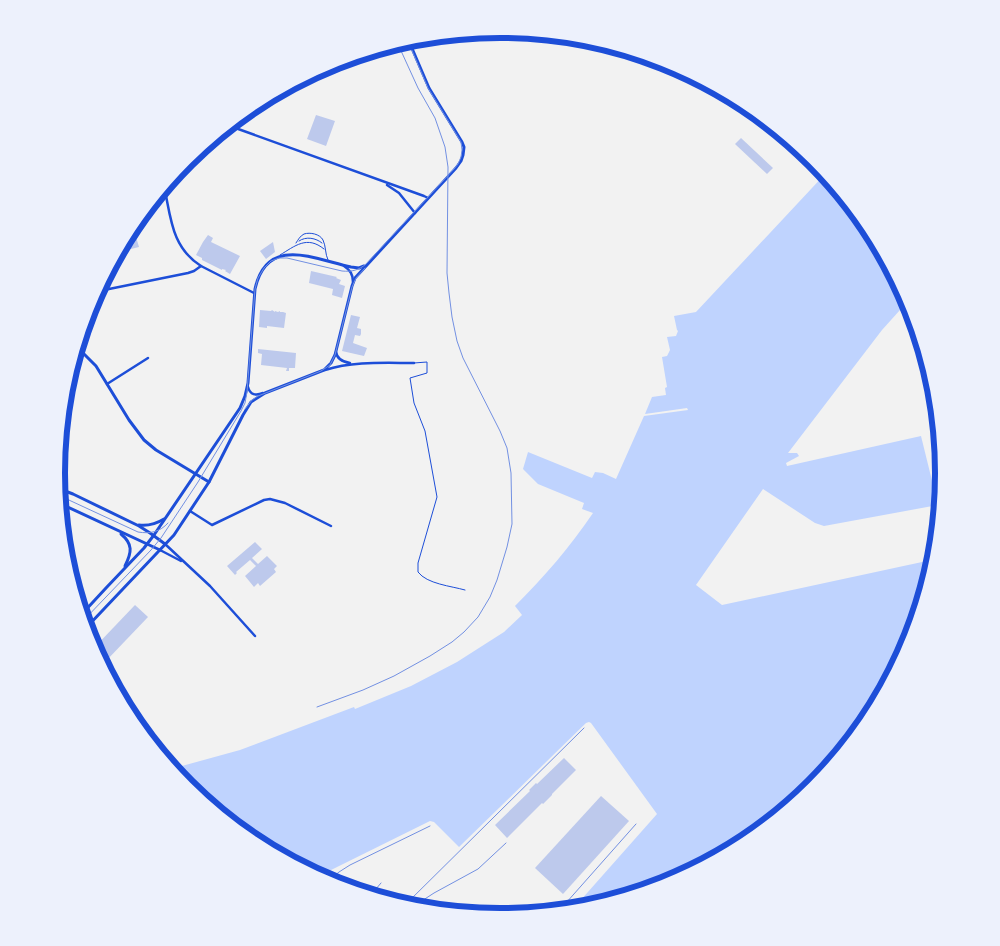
<svg xmlns="http://www.w3.org/2000/svg" width="1000" height="946" font-family="'Sofia Sans Condensed',sans-serif">
<style>
.water{fill:#bfd3fe}
.building{fill:#bdc9ec}
.lines{fill:none;stroke-linecap:round;stroke-linejoin:round}
.service{stroke:#1d4ed8;stroke-width:1}
.minor{stroke:#1d4ed8;stroke-width:2.5}
.tertiary{stroke:#1d4ed8;stroke-width:3}
.tram{stroke:#7290e2;stroke-width:1}
.rail{stroke:#7290e2;stroke-width:1}
.rim{fill:none;stroke:#1d4ed8;stroke-width:6}
</style>
<rect width="100%" height="100%" fill="#f2f2f2"/>
<!-- water -->
<path class="water" d="M826,173L870,226L909,300L882,330L788,453H797L799,456L786,463L787,466L921,436L938,505L824,526L815,523L763,489L696,585L722,605L936,559L910,643L869,720L814,787L747,843L670,884L586,909L572,910L657,814L591,723L589,722L586,723L459,847L434,822L430,821L329,871L322,879L253,842L186,787L171,769L240,750L354,707L355,709L411,686L457,662L504,632L522,615L515,606C544,577 570,547 593,513L582,509L584,503L538,484L523,469L528,452L592,478L595,472L603,473L616,479L644,416L688,410L687,408L645,414L652,397L666,395L665,388L667,387L662,357L667,356L670,350L667,337L676,336L678,331L677,330L674,316L696,312Z"/>
<!-- building -->
<g class="building">
<polygon points="316,115 335,121 326,146 307,139"/>
<polygon points="741,138 773,168 767,174 735,144"/>
<polygon points="134,230 139,247 127,250 125,239 124,239 128,232"/>
<polygon points="208,235 213,238 211,242 240,256 230,274 225,271 226,270 222,269 222,270 202,260 202,258 196,255 203,242"/>
<polygon points="273,242 275,252 266,259 260,251"/>
<polygon points="311,271 337,277 336,278 341,280 339,284 345,286 342,298 332,295 333,289 309,283"/>
<polygon points="260,310 271,311 272,310 275,312 275,311 278,312 280,311 280,312 283,312 286,313 284,328 267,326 267,328 259,327"/>
<polygon points="351,315 360,317 357,328 361,329 361,334 360,336 355,335 353,343 367,348 364,356 342,351"/>
<polygon points="258,349 296,353 295,368 289,368 289,371 286,371 287,368 261,365 262,354 258,353"/>
<polygon points="255,542 262,549 252,558 258,564 267,556 277,566 274,569 276,572 260,586 258,583 254,587 245,576 256,566 250,560 236,572 237,573 235,575 227,566"/>
<polygon points="135,605 148,617 105,662 93,649"/>
<polygon points="564,758 576,770 552,794 552,795 543,804 542,803 507,838 495,825 530,791 529,790 536,783 537,784"/>
<polygon points="601,796 629,821 563,894 535,868"/>
</g>
<g class="lines">
<!-- service -->
<g class="service">
<path d="M299,241C306,236 316,238 322,243"/>
<path d="M296,243C298,240 300,236 304,234C310,232 320,234 323,240C326,246 325,254 328,260"/>
<path d="M280,255C295,246 307,235 324,249"/>
<path d="M414,363L427,362V373L410,378L414,403L425,431L437,497L418,563V572C427,584 451,586 465,590"/>
</g>
<!-- minor -->
<g class="minor">
<polyline points="227,125 424,196 428,198"/>
<polyline points="387,185 399,193 415,213"/>
<path d="M164,186C171,217 171,247 201,266"/>
<path d="M344,266C350,270 353,274 353,282"/>
<polyline points="97,290 109,289 188,273 194,271 201,266 254,293"/>
<polyline points="90,303 90,302"/>
<path d="M336,352C337,359 343,362 350,363"/>
<path d="M325,370C353,361 384,363 414,363"/>
<polyline points="107,384 148,358"/>
<path d="M248,387C250,395 256,396 263,393"/>
<polyline points="190,511 212,525 264,500 270,499 285,503 331,526"/>
<polyline points="165,544 210,586 255,636"/>
<polyline points="160,550 181,561"/>
</g>
<!-- tertiary -->
<g class="tertiary">
<polyline points="76,348 85,355 96,366 129,420 144,440 156,450 209,482"/>
<polyline points="57,488 73,494 139,526 150,533 165,544"/>
<polyline points="59,503 160,550"/>
<path d="M139,525C148,526 156,524 164,519"/>
<path d="M121,534C133,544 132,552 125,566"/>
<path d="M81,615L106,588L144,548L154,535L240,408L245,396L248,383L255,289C267,235 314,259 351,267L359,268L364,266"/>
<polyline points="85,629 174,535 209,482 243,415 251,402 265,393 324,370 331,363 335,355 352,286 355,278 456,168 461,161 463,155 464,147 462,142 429,88 408,39"/>
</g>
<!-- tram -->
<g class="tram">
<polyline points="245,409 252,400 258,396 321,371 330,365 335,355 352,287 356,278 365,268"/>
<path d="M58,495L138,532C150,534 160,532 168,523"/>
<path d="M83,621L151,550L161,538L198,482L241,411L245,403L247,392L255,289L258,278L264,268L271,261L279,258H287L342,271C352,272 359,270 366,264L454,169L458,164L461,157L462,150L461,142L428,88L407,39"/>
</g>
<!-- rail -->
<g class="rail">
<polyline points="317,707 363,690 394,676 430,656 452,642 464,632 478,617 490,597 497,580 507,547 512,524 511,473 507,448 500,431 463,358 457,341 452,317 449,293 447,273 448,167 445,147 435,118 418,88 397,42"/>
<polyline points="327,882 339,872 350,865 430,826"/>
<polyline points="370,896 381,883"/>
<polyline points="404,906 584,728"/>
<polyline points="411,908 434,893 478,869 506,843"/>
<polyline points="558,912 636,824"/>
</g>
</g>
<!-- crop -->
<path d="M0 0H1000V946H0ZM65 473a435 435 0 1 1 870 0a435 435 0 1 1-870 0Z" fill="#edf1fc" fill-rule="evenodd"/>
<path class="rim" d="M65 473a435 435 0 1 1 870 0a435 435 0 1 1-870 0Z"/>
</svg>
